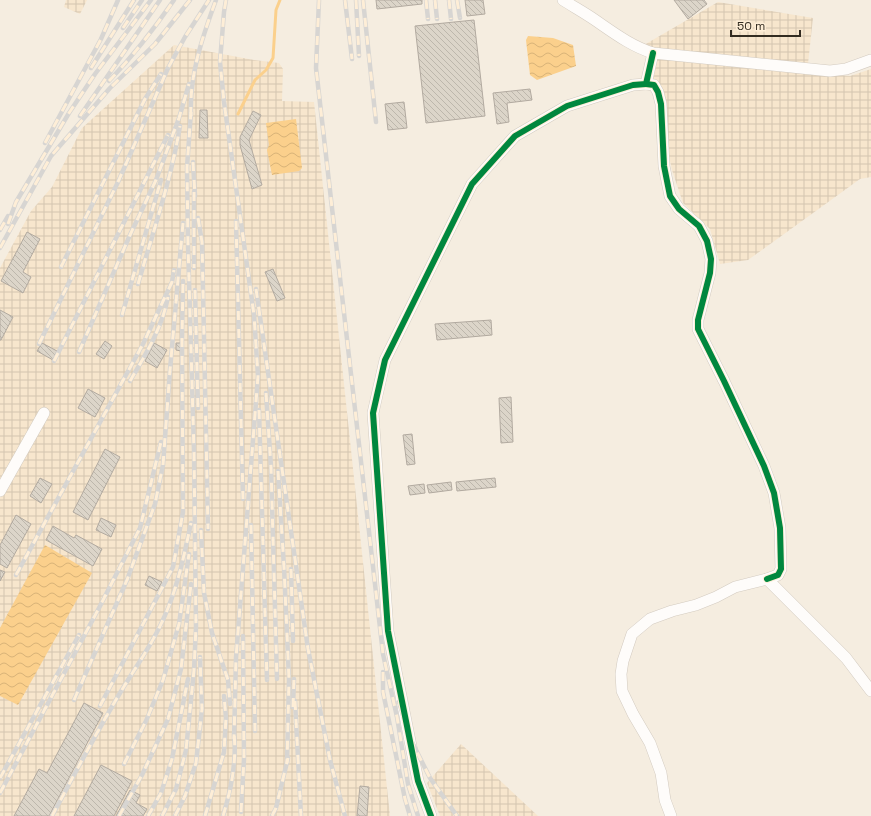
<svg xmlns="http://www.w3.org/2000/svg" width="871" height="816" font-family="'Space Grotesk',sans-serif">
<style>
.industrial{fill:url(#industrial-grid)}
.water{fill:url(#water-waves)}
.lines{fill:none;stroke-linecap:round;stroke-linejoin:round}
.stream{stroke:#fbd08c;stroke-width:3}
.building{fill:url(#building-back-hatch);stroke:#b2aaa0}
.minor-casing{stroke:#d3cbc0;stroke-width:12}
.minor{stroke:#fefcfa;stroke-width:11}
.rail-casing{stroke:#d7d5d2;stroke-width:4.5}
.rail{stroke:#feeed7;stroke-width:3;stroke-dasharray:9;stroke-linecap:butt}
.cycleway-casing{stroke:#feeed7;stroke-width:8}
.cycleway{stroke:#00873e;stroke-width:6}
</style>
<defs>
<pattern id="industrial-grid" width="8" height="8" patternUnits="userSpaceOnUse"><rect width="8" height="8" fill="#f7e6cd"/><path d="M0 4h8M4 0v8" fill="none" stroke="#d4c5b0"/></pattern>
<pattern id="water-waves" width="16" height="10" patternUnits="userSpaceOnUse"><rect width="16" height="10" fill="#fbd08c"/><path d="M0 5q4-4 8 0t8 0" fill="none" stroke="#d8b378"/></pattern>
<pattern id="building-back-hatch" width="6" height="6" patternUnits="userSpaceOnUse"><rect width="6" height="6" fill="#dcd5c9"/><path d="M-1 5l2 2M0 0l6 6M5-1l2 2" fill="none" stroke="#bdb7ac"/></pattern>
</defs>
<rect width="100%" height="100%" fill="#f5ede0"/>
<!-- industrial -->
<g class="industrial">
<polygon points="66,0 87,0 80,14 64,7"/>
<polygon points="718,2 813,18 807,73 850,76 871,69 871,177 860,179 748,260 720,264 710,229 683,203 672,170 644,45"/>
<polygon points="174,45 254,60 279,63 283,69 282,101 314,102 390,816 0,816 0,268 31,211 52,187 82,128"/>
<polygon points="461,744 538,816 440,816 427,783"/>
</g>
<!-- water -->
<g class="water">
<polygon points="528,36 553,38 573,45 576,66 537,80 530,75 526,40"/>
<polygon points="296,119 302,168 299,171 272,175 267,150 269,145 266,123"/>
<polygon points="45,545 92,573 18,705 0,696 0,628"/>
</g>
<g class="lines">
<!-- stream -->
<polyline class="stream" points="238,114 255,80 266,70 273,58 276,10 280,0"/>
</g>
<!-- building -->
<g class="building">
<polygon points="376,0 422,0 422,4 377,9"/>
<polygon points="465,0 483,0 485,14 467,16"/>
<polygon points="674,0 704,0 707,4 688,19"/>
<polygon points="474,20 485,116 426,123 415,26"/>
<polygon points="530,89 532,100 507,103 509,122 497,124 493,93"/>
<polygon points="404,102 407,128 388,130 385,104"/>
<polygon points="200,110 207,110 208,138 199,138"/>
<polygon points="253,111 261,115 249,140 262,185 252,189 240,145 240,137"/>
<polygon points="27,232 40,239 23,272 31,277 23,293 1,281"/>
<polygon points="273,269 285,298 277,301 265,272"/>
<polygon points="0,310 13,317 1,340 0,340"/>
<polygon points="491,320 492,335 437,340 435,324"/>
<polygon points="105,341 112,346 104,359 96,354"/>
<polygon points="42,343 57,351 53,360 37,351"/>
<polygon points="154,343 167,350 157,368 145,361"/>
<polygon points="176,343 181,343 181,351 176,350"/>
<polygon points="88,389 105,398 95,417 78,408"/>
<polygon points="511,397 513,442 501,443 499,398"/>
<polygon points="412,434 415,464 407,465 403,435"/>
<polygon points="105,449 120,457 88,520 73,512"/>
<polygon points="40,478 52,484 41,503 30,496"/>
<polygon points="495,478 496,487 457,491 456,482"/>
<polygon points="451,482 452,490 429,493 427,485"/>
<polygon points="424,484 425,493 410,495 408,486"/>
<polygon points="16,515 31,524 7,568 0,564 0,545"/>
<polygon points="101,518 116,525 111,537 96,530"/>
<polygon points="53,526 74,538 76,535 102,549 93,566 46,540"/>
<polygon points="0,570 5,572 0,581"/>
<polygon points="149,576 162,582 157,591 145,585"/>
<polygon points="84,703 103,713 49,816 14,816 39,769 47,773"/>
<polygon points="101,765 132,781 114,816 74,816"/>
<polygon points="360,786 369,787 367,816 357,816"/>
<polygon points="130,790 140,795 136,803 147,809 143,816 116,816"/>
</g>
<g class="lines">
<!-- minor casing -->
<g class="minor-casing">
<g id="minor">
<path d="M563,0C574,7 585,13 595,20C614,33 631,46 653,53L830,71L846,69L871,60"/>
<polyline points="646,84 654,85 658,92 661,104 664,166 670,196 679,209 699,226 707,241 711,259 710,273 698,320 698,329 724,381 764,466 774,493 780,528 781,569 778,575 767,579"/>
<polyline points="0,491 44,413"/>
<polyline points="431,816 418,781 388,631 373,413 385,360 472,184 515,136 567,106 633,85 646,84 653,53"/>
<polyline points="671,816 665,800 661,773 650,743 633,714 622,691 621,674 623,661 632,634 650,619 672,611 696,605 716,597 735,587 767,579 846,658 871,691"/>
</g>
</g>
<!-- minor -->
<use href="#minor" class="minor"/>
<!-- rail casing -->
<g class="rail-casing">
<g id="rail">
<polyline points="226,0 224,12 220,62 224,102 254,315 258,376 236,658 234,739"/>
<polyline points="319,0 316,68 383,654 397,717 408,784 418,816"/>
<polyline points="345,0 352,59"/>
<polyline points="356,0 359,56"/>
<polyline points="363,0 376,122"/>
<polyline points="426,0 428,19"/>
<polyline points="435,0 437,19"/>
<polyline points="449,0 451,19"/>
<polyline points="457,0 460,18"/>
<polyline points="123,28 142,0"/>
<polyline points="91,68 134,0"/>
<path d="M109,81C133,56 154,29 174,0"/>
<polyline points="80,116 160,0"/>
<path d="M191,116C189,76 202,38 216,0"/>
<polyline points="45,143 101,39 118,0"/>
<polyline points="193,162 195,196"/>
<polyline points="194,192 194,268"/>
<polyline points="198,218 202,242 208,529"/>
<polyline points="236,221 243,499"/>
<polyline points="8,224 16,202 69,113 95,74 151,0"/>
<polyline points="0,230 8,216"/>
<polyline points="0,248 51,156 110,88 155,44 190,0"/>
<polyline points="61,267 145,99 161,74"/>
<path d="M138,284C153,232 171,180 180,126"/>
<polyline points="256,289 308,649 330,760 345,816"/>
<polyline points="195,290 198,408"/>
<polyline points="122,315 161,180"/>
<polyline points="39,344 118,182 168,68 185,37 209,0"/>
<polyline points="79,352 130,235 156,180 179,118 189,84"/>
<polyline points="54,361 168,135"/>
<path d="M130,381C146,354 162,328 168,297"/>
<polyline points="266,393 271,467 277,679"/>
<polyline points="259,410 267,680"/>
<polyline points="278,471 284,567 289,679 287,763"/>
<polyline points="251,525 255,731"/>
<polyline points="201,530 204,593 212,633 228,680 230,704"/>
<polyline points="291,569 293,641"/>
<polyline points="16,575 143,344 172,282 174,270"/>
<polyline points="383,672 383,692 405,799 410,816"/>
<polyline points="74,700 127,580 155,504 163,465 170,370 183,223"/>
<polyline points="295,701 301,816"/>
<polyline points="399,702 410,738 430,778 457,816"/>
<polyline points="100,706 173,567 183,512 182,339 183,281"/>
<polyline points="293,707 294,679"/>
<polyline points="124,764 146,721 163,680 179,624 189,554"/>
<polyline points="0,778 79,635"/>
<polyline points="0,793 99,608 140,528 161,442"/>
<polyline points="241,812 244,759 243,636"/>
<path d="M52,816C74,775 96,733 120,693C137,665 156,639 168,608C179,581 185,551 191,523"/>
<polyline points="119,816 142,775 168,719 181,669 191,584"/>
<polyline points="148,816 161,793 172,759 188,679"/>
<polyline points="162,816 176,789 186,750 194,670 196,627 194,451 188,245 187,167 191,112"/>
<polyline points="175,816 185,796 196,763 202,709 200,657"/>
<polyline points="205,816 224,752 226,718 224,696"/>
<path d="M223,816C231,790 237,761 234,734"/>
<polyline points="272,816 276,808 288,758"/>
</g>
</g>
<!-- rail -->
<use href="#rail" class="rail"/>
<!-- cycleway casing -->
<g class="cycleway-casing">
<g id="cycleway">
<polyline points="646,84 654,85 658,92 661,104 664,166 670,196 679,209 699,226 707,241 711,259 710,273 698,320 698,329 724,381 764,466 774,493 780,528 781,569 778,575 767,579"/>
<polyline points="431,816 418,781 388,631 373,413 385,360 472,184 515,136 567,106 633,85 646,84 653,53"/>
</g>
</g>
<!-- cycleway -->
<use href="#cycleway" class="cycleway"/>
</g>
<!-- scale -->
<path d="M731 30v6h69v-6" fill="none" stroke="#332c21" stroke-width="2"/>
<text x="737" y="30" font-size="12" fill="#332c21" stroke="#feeed7" stroke-width="3" paint-order="stroke">50 m</text>
</svg>
